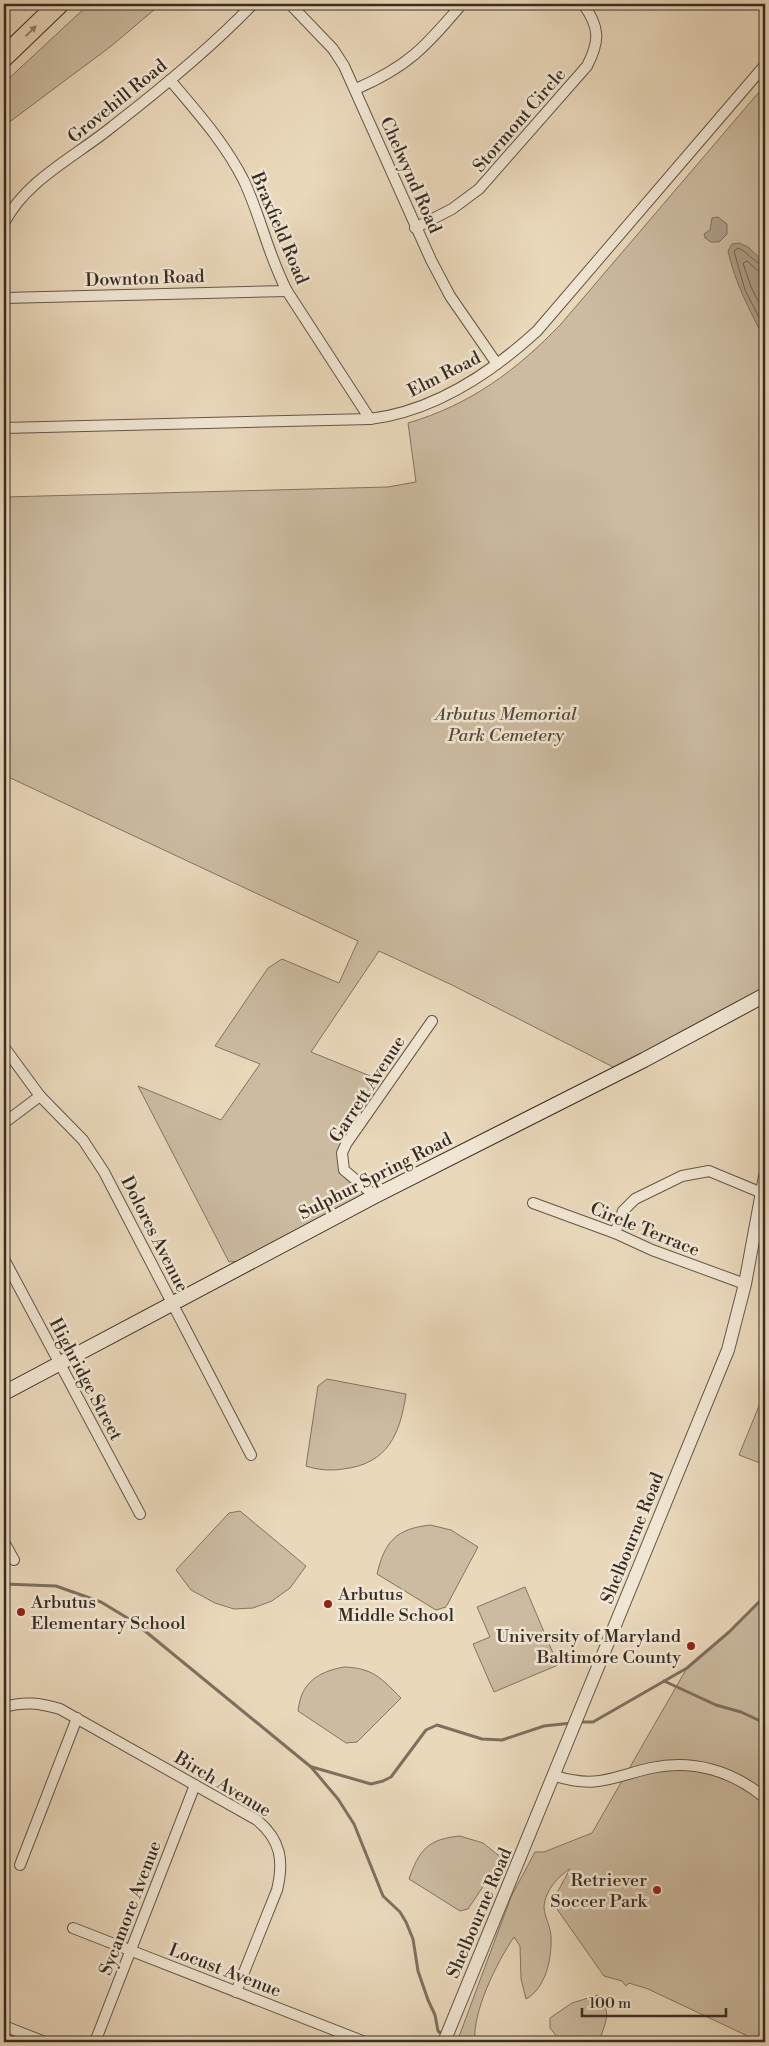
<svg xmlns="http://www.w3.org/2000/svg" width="769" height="2046" font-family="'Libre Bodoni',serif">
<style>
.green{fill:#ccbba1;stroke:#827462}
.water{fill:#ad9e87;stroke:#7e705f}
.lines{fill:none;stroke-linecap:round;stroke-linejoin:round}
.shore{stroke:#726555;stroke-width:1}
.stream{stroke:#7e705f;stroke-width:3}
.minor-casing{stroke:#645749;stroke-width:12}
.tertiary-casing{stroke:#645749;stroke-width:14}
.secondary-casing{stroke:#372c23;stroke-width:16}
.motorway-casing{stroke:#372c23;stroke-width:21}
.minor{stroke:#f1e6d3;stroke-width:10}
.tertiary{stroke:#f1e6d3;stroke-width:12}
.secondary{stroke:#f1e6d3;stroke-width:14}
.motorway{stroke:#ead8bb;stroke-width:19}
.oneway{fill:#90826f}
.poi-dot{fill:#8f2418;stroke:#f1e6d3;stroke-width:2}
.labels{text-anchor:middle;stroke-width:5;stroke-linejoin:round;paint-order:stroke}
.street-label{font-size:18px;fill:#372c23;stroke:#f1e6d3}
.park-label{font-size:18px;font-style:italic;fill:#55493c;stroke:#f1e6d3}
.poi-label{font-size:18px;fill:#372c23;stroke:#f1e6d3;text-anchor:start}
</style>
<rect width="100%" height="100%" fill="#ead8bb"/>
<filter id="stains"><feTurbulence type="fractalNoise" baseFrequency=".004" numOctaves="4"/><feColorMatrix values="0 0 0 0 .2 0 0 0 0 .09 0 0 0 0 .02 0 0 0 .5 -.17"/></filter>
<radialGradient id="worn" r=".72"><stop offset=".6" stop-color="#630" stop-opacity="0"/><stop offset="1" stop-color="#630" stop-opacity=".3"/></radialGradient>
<!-- green -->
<g class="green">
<polygon points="89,4 161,4 110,47 4,126 4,83"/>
<path d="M765,85V988L617,1069L452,985L379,951L311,1052L385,1082C370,1103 326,1147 341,1173C346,1182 358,1186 364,1194L240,1261L229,1262L138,1086L221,1120L260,1064L215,1046L268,968L282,959L339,983L358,941L4,775V497L388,487L416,482L408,423C470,405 517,370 561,324Z"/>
<path d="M327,1379L406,1394C400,1434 388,1464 343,1469C330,1471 318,1470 306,1466L318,1386Z"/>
<polygon points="765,1391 765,1465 739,1455"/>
<polygon points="240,1511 306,1566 290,1588 272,1601 253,1608 234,1609 215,1603 191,1590 176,1570 229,1513"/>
<path d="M430,1525L451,1530L478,1547L446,1607L436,1610L377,1574C385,1541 396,1529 430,1525Z"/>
<polygon points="525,1587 558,1665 494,1692 473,1644 490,1637 477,1607"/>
<path d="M765,1596V2042H756L754,2039L648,1989L629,1983L626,1986L622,1981L604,1976L552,1902L570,1869C558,1876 545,1891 544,1906C544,1916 551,1927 551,1937C552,1958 546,1988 526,1999L521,1979L520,1946L514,1937C497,1962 472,2012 475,2042H457L511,1897L535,1852H544L592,1833L687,1668L729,1632Z"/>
<path d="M344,1667C373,1668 381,1678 401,1698L357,1742L346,1743L298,1711C301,1683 317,1672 344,1667Z"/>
<path d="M460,1836L483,1843L502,1858L468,1909L460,1911L409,1879C419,1850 428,1839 460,1836Z"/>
<path d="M598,1995C613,2012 605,2023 599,2042H561L550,2028V2018L572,2003Z"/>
</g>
<!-- water -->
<g class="water">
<polygon points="718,217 727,224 727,234 719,242 711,242 705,238 704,234 710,230 712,218"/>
<path d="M739,243L748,247L765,263V340C750,311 735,283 728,251L732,244Z"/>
</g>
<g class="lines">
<!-- shore -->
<g class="shore">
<path d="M765,266C755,264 748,252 738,248L734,251L745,290L765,329"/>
<polyline points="765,272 757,270 747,261 743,263 751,287 765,315"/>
</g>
<!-- stream -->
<g class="stream">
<polyline points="4,1584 56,1586 101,1602 134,1622 311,1767 338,1799 354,1824 383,1896 400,1912 406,1922 413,1939 418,1971 428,2000 435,2015 438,2031 443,2035"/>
<polyline points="664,1681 716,1705 741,1712 765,1723"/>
<polyline points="578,1722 593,1722 687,1668 729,1632 765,1596"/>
<polyline points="312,1767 371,1784 383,1781 391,1777 426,1730 437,1725 482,1739 502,1740 544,1726 572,1723"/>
</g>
<!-- minor casing -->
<g class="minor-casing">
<g id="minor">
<polyline points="290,4 333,49 344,66 431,260 450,296 497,364"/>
<path d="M170,80C197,112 225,143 244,181C261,217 268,255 287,291L370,419"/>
<path d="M356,89C409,66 425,47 462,4"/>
<path d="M4,223C27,179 75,157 113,126C162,88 211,48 253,4"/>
<path d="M415,228L452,209L479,189L587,66C600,41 600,27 583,4"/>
<polyline points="4,298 287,291"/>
<path d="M4,428L370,419C434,411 490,374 537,331L765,65"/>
<polyline points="4,1047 40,1096 83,1140 104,1172 251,1455"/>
<polyline points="4,1123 40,1096"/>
<polyline points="375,1196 344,1170 342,1153 346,1144 432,1021"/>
<polyline points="533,1203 615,1233 652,1250 745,1284"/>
<polyline points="615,1233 623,1211 635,1199 682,1176 709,1171 762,1193"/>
<polyline points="4,1259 140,1514"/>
<polyline points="4,1542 14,1560"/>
<path d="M4,1707C24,1701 40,1703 60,1709L257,1820C281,1840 284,1861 277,1890L236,1992"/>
<path d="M555,1776C598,1789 611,1777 651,1768C693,1759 733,1771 765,1798"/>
<polyline points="20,1865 77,1718"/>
<polyline points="73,1928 365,2042"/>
<polyline points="4,2026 45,2042"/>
<polyline points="95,2042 195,1785"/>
</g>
</g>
<!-- tertiary casing -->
<g class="tertiary-casing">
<polyline id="tertiary" points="444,2042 728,1350 745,1284 765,1176"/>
</g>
<!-- secondary casing -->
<g class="secondary-casing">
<polyline id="secondary" points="4,1393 375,1196 644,1060 765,995"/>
</g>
<!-- motorway casing -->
<g class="motorway-casing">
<polyline id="motorway" points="4,57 59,4"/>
</g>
<!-- minor -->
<use href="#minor" class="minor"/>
<!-- tertiary -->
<use href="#tertiary" class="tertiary"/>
<!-- secondary -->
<use href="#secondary" class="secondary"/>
<!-- motorway -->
<use href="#motorway" class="motorway"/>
</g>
<!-- one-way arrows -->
<defs><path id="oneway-solid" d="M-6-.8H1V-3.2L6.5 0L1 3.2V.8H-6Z" transform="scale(1.25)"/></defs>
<use class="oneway" href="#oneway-solid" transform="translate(31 31) rotate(-45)"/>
<!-- markers -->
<g class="poi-dot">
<circle cx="328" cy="1604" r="5"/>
<circle cx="21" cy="1612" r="5"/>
<circle cx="691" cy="1646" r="5"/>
<circle cx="657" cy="1890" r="5"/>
</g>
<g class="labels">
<!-- street labels -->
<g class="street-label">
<text transform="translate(117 101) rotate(-39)" y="6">Grovehill Road</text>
<text transform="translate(519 120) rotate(-49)" y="6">Stormont Circle</text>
<text transform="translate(411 175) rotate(66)" y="6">Chelwynd Road</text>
<text transform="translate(280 228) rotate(67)" y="6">Braxfield Road</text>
<text transform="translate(145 278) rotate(-2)" y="6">Downton Road</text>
<text transform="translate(444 374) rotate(-27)" y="6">Elm Road</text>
<text transform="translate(367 1089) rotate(-57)" y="6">Garrett Avenue</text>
<text transform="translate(375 1176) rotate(-27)" y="6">Sulphur Spring Road</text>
<text transform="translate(645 1229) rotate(22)" y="6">Circle Terrace</text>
<text transform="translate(155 1234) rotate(63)" y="6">Dolores Avenue</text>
<text transform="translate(86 1379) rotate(62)" y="6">Highridge Street</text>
<text transform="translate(632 1538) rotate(-68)" y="6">Shelbourne Road</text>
<text transform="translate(223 1784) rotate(31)" y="6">Birch Avenue</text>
<text transform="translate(130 1908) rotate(-69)" y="6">Sycamore Avenue</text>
<text transform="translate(479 1913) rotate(-67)" y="6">Shelbourne Road</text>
<text transform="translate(225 1970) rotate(21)" y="6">Locust Avenue</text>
</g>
<!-- park labels -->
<g class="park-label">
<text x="506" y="720">Arbutus Memorial<tspan x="506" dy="21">Park Cemetery</tspan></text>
</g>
<!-- poi labels -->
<g class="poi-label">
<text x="338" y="1600">Arbutus<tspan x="338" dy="21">Middle School</tspan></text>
<text x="31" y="1608">Arbutus<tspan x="31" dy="21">Elementary School</tspan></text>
<text x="681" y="1642" text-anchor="end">University of Maryland<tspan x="681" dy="21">Baltimore County</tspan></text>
<text x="647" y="1886" text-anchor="end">Retriever<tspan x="647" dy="21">Soccer Park</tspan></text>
</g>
</g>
<!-- margin -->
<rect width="769" height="2046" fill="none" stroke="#ead8bb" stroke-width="20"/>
<rect x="5" y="5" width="759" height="2036" fill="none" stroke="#372c23" stroke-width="2.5"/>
<rect x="10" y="10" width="749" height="2026" fill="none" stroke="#372c23"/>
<!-- scale -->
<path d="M582 2008v8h144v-8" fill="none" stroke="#372c23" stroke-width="2.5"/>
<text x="589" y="2008" font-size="15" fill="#372c23" stroke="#f1e6d3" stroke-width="4" paint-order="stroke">100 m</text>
<rect width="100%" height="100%" filter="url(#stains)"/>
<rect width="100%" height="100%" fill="url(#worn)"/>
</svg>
